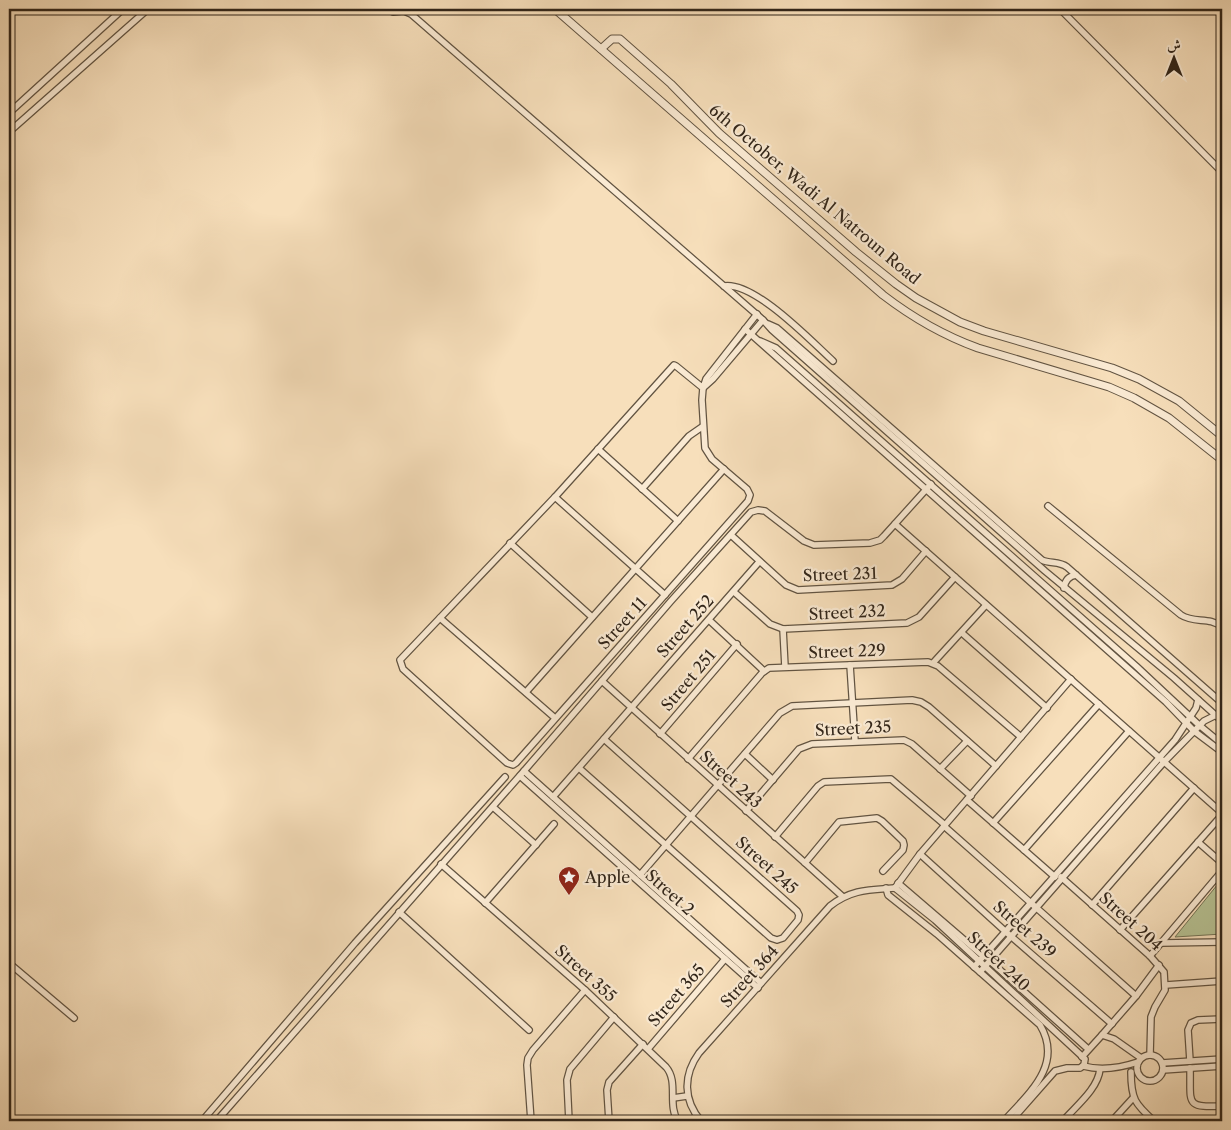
<svg xmlns="http://www.w3.org/2000/svg" width="1231" height="1130" font-family="'Libre Caslon Text',Amiri,serif">
<style>
.green{fill:#b7c394;stroke:#747456}
.lines{fill:none;stroke-linecap:round;stroke-linejoin:round}
.minor-casing{stroke:#625442;stroke-width:8}
.tertiary-casing{stroke:#625442;stroke-width:9}
.minor{stroke:#faead3;stroke-width:5.5}
.tertiary{stroke:#faead3;stroke-width:7}
.labels{text-anchor:middle;stroke-width:4.5;stroke-linejoin:round;paint-order:stroke}
.street-label{font-size:16px;fill:#312519;stroke:#faead3}
.poi-label{font-size:16px;fill:#312519;stroke:#faead3;text-anchor:start}
</style>
<rect width="100%" height="100%" fill="#f7dfbb"/>
<filter id="stains"><feTurbulence type="fractalNoise" baseFrequency=".004" numOctaves="4"/><feColorMatrix values="0 0 0 0 .2 0 0 0 0 .09 0 0 0 0 .02 0 0 0 .5 -.17"/></filter>
<radialGradient id="worn" r=".72"><stop offset=".6" stop-color="#630" stop-opacity="0"/><stop offset="1" stop-color="#630" stop-opacity=".3"/></radialGradient>
<!-- green -->
<polygon class="green" points="1222,879 1222,934 1175,937"/>
<g class="lines">
<!-- minor casing -->
<g class="minor-casing">
<g id="minor">
<polyline points="389,9 393,12 404,11 411,14 763,320 772,330 1045,571 1174,678 1222,721"/>
<polyline points="1060,9 1222,172"/>
<polyline points="9,113 123,9"/>
<polyline points="9,132 148,9"/>
<path d="M724,286C754,281 811,341 833,361"/>
<path d="M768,324L777,328L1042,560C1050,564 1059,561 1067,567L1222,703"/>
<polyline points="745,329 1166,702 1194,731 1222,752"/>
<polyline points="760,341 776,348 1136,666 1199,725 1222,744"/>
<polyline points="703,388 676,366 674,365 555,497 400,660 403,669 507,763 513,765 516,763 748,501 750,495 747,489 712,459 705,448 702,400 703,388 706,379 757,314"/>
<polyline points="703,388 713,379 763,320"/>
<polyline points="598,449 678,521"/>
<polyline points="642,489 689,436 702,427"/>
<polyline points="555,497 665,595"/>
<path d="M1048,506L1181,615C1195,624 1209,616 1222,627"/>
<polyline points="895,524 1222,813"/>
<polyline points="731,535 786,585 798,590 892,585 902,579 926,551"/>
<polyline points="510,543 592,617"/>
<path d="M1064,588C1065,580 1069,576 1076,575"/>
<polyline points="734,592 770,624 783,629 907,623 919,617 955,577"/>
<polyline points="440,618 555,718"/>
<polyline points="709,620 764,671"/>
<polyline points="783,629 785,667"/>
<polyline points="962,633 1047,708"/>
<polyline points="933,663 986,605"/>
<polyline points="850,665 855,741"/>
<polyline points="602,681 842,896"/>
<polyline points="526,692 724,469"/>
<polyline points="660,734 737,644"/>
<polyline points="745,754 773,780"/>
<polyline points="688,759 762,673 769,668 928,662 938,666 1021,737"/>
<polyline points="579,768 771,938 777,940 783,938 798,920 799,915 797,911 604,739"/>
<polyline points="940,769 967,741"/>
<polyline points="524,771 761,983"/>
<polyline points="520,776 758,988"/>
<polyline points="553,797 759,562"/>
<polyline points="967,800 1055,877"/>
<polyline points="493,807 536,845"/>
<polyline points="746,811 799,749 812,744 904,740 912,744 971,796"/>
<polyline points="993,823 1099,704"/>
<polyline points="944,826 1136,996"/>
<polyline points="775,837 818,786 824,782 891,779 945,825"/>
<polyline points="1198,842 1222,863"/>
<polyline points="1024,850 1129,731"/>
<polyline points="920,854 1006,932 1112,1024"/>
<polyline points="805,863 839,822 877,818 882,821 903,841 904,845 903,850 883,871"/>
<path d="M441,864L585,990L666,1067C679,1082 667,1105 678,1121"/>
<polyline points="640,875 780,713 792,706 912,700 921,702 929,707 996,766"/>
<polyline points="1061,877 1150,956 1164,972 1165,990 1155,1007 1151,1017 1150,1055"/>
<polyline points="898,883 983,956"/>
<path d="M886,888L888,895L937,934L1040,1025C1064,1065 1028,1094 1004,1121"/>
<polyline points="895,888 935,920 1085,1059 1084,1065 1080,1068 1067,1068 1055,1071 1011,1121"/>
<polyline points="895,888 920,854 1071,679"/>
<polyline points="485,903 554,824"/>
<polyline points="1092,905 1194,788"/>
<polyline points="399,912 529,1030"/>
<polyline points="1120,930 1222,815"/>
<polyline points="1162,943 1222,942"/>
<polyline points="1150,956 1222,871"/>
<polyline points="990,961 1088,1049"/>
<polyline points="9,963 74,1018"/>
<polyline points="974,967 1175,740 1196,708 1198,700"/>
<polyline points="980,972 1164,762 1204,721 1216,715"/>
<polyline points="1166,985 1222,981"/>
<polyline points="648,1049 725,959"/>
<circle cx="1150" cy="1068" r="13"/>
<polyline points="1082,1057 1102,1035"/>
<polyline points="1141,1058 1114,1039 1102,1035 1136,996 1159,965"/>
<polyline points="1190,1061 1188,1030 1191,1023 1198,1020 1222,1019"/>
<polyline points="1162,1063 1222,1059"/>
<path d="M1083,1066C1102,1071 1120,1068 1138,1062"/>
<path d="M1190,1068C1191,1103 1184,1108 1222,1106"/>
<polyline points="1163,1070 1222,1066"/>
<path d="M1131,1072C1131,1099 1135,1104 1154,1121"/>
<polyline points="673,1098 687,1096"/>
<polyline points="202,1121 355,943 505,777"/>
<polyline points="219,1121 220,1117 524,771 671,601 751,512 758,510 765,511 804,541 814,545 870,543 880,540 884,536 931,484"/>
<polyline points="531,1121 527,1065 528,1058 533,1050 585,990"/>
<polyline points="569,1121 567,1080 570,1069 614,1017"/>
<polyline points="609,1121 607,1090 609,1082 643,1044"/>
<path d="M701,1121C683,1100 683,1075 699,1053L830,906C852,889 869,890 895,888"/>
<path d="M1063,1121C1076,1106 1098,1089 1100,1069"/>
<polyline points="1112,1121 1133,1098"/>
</g>
</g>
<!-- tertiary casing -->
<g class="tertiary-casing">
<g id="tertiary">
<path d="M555,9L883,295C913,318 942,335 978,348L1109,387L1134,398L1169,418L1222,460"/>
<polyline points="601,49 612,39 620,39 671,84 719,133 856,252 896,284 916,298 960,322 984,331 1112,368 1139,379 1179,401 1222,436"/>
</g>
</g>
<!-- minor -->
<use href="#minor" class="minor"/>
<!-- tertiary -->
<use href="#tertiary" class="tertiary"/>
</g>
<!-- icons -->
<defs>
<g id="sight-pin" transform="scale(1.125)"><path d="M0 17L-7.5 6A9.5 9.5 0 1 1 7.5 6Z" fill="#8f2418" stroke="#faead3"/><path d="M0-6L1.8-2.2L6-1.7L2.9 1.2L3.7 5.4L0 3.3L-3.7 5.4L-2.9 1.2L-6-1.7L-1.8-2.2Z" fill="#fff"/></g>
</defs>
<g fill-rule="evenodd">
<use href="#sight-pin" x="569" y="877"/>
</g>
<g class="labels">
<!-- street labels -->
<g class="street-label">
<text transform="translate(815 194) rotate(40)" y="6">6th October, Wadi Al Natroun Road</text>
<text transform="translate(840 574) rotate(-2)" y="6">Street 231</text>
<text transform="translate(847 612) rotate(-3)" y="6">Street 232</text>
<text transform="translate(622 623) rotate(-48)" y="6">Street 11</text>
<text transform="translate(685 626) rotate(-49)" y="6">Street 252</text>
<text transform="translate(847 651) rotate(-2)" y="6">Street 229</text>
<text transform="translate(688 680) rotate(-50)" y="6">Street 251</text>
<text transform="translate(853 728) rotate(-3)" y="6">Street 235</text>
<text transform="translate(731 779) rotate(42)" y="6">Street 243</text>
<text transform="translate(767 865) rotate(42)" y="6">Street 245</text>
<text transform="translate(670 892) rotate(42)" y="6">Street 2</text>
<text transform="translate(1131 921) rotate(42)" y="6">Street 204</text>
<text transform="translate(1025 929) rotate(41)" y="6">Street 239</text>
<text transform="translate(999 961) rotate(43)" y="6">Street 240</text>
<text transform="translate(586 973) rotate(42)" y="6">Street 355</text>
<text transform="translate(749 976) rotate(-48)" y="6">Street 364</text>
<text transform="translate(676 995) rotate(-49)" y="6">Street 365</text>
</g>
<!-- poi labels -->
<g class="poi-label">
<text x="585" y="883">Apple</text>
</g>
</g>
<!-- margin -->
<rect width="1231" height="1130" fill="none" stroke="#f7dfbb" stroke-width="30"/>
<rect x="10" y="10" width="1211" height="1110" fill="none" stroke="#312519" stroke-width="2.5"/>
<rect x="15" y="15" width="1201" height="1100" fill="none" stroke="#312519"/>
<!-- north arrow -->
<g transform="translate(1174 58)" stroke="#faead3" stroke-width="4" paint-order="stroke">
<path d="M0-4L9 19L0 12L-9 19Z" fill="#312519"/>
<text y="-8" font-size="14" font-weight="bold" text-anchor="middle" fill="#312519">ش</text>
</g>
<rect width="100%" height="100%" filter="url(#stains)"/>
<rect width="100%" height="100%" fill="url(#worn)"/>
</svg>
